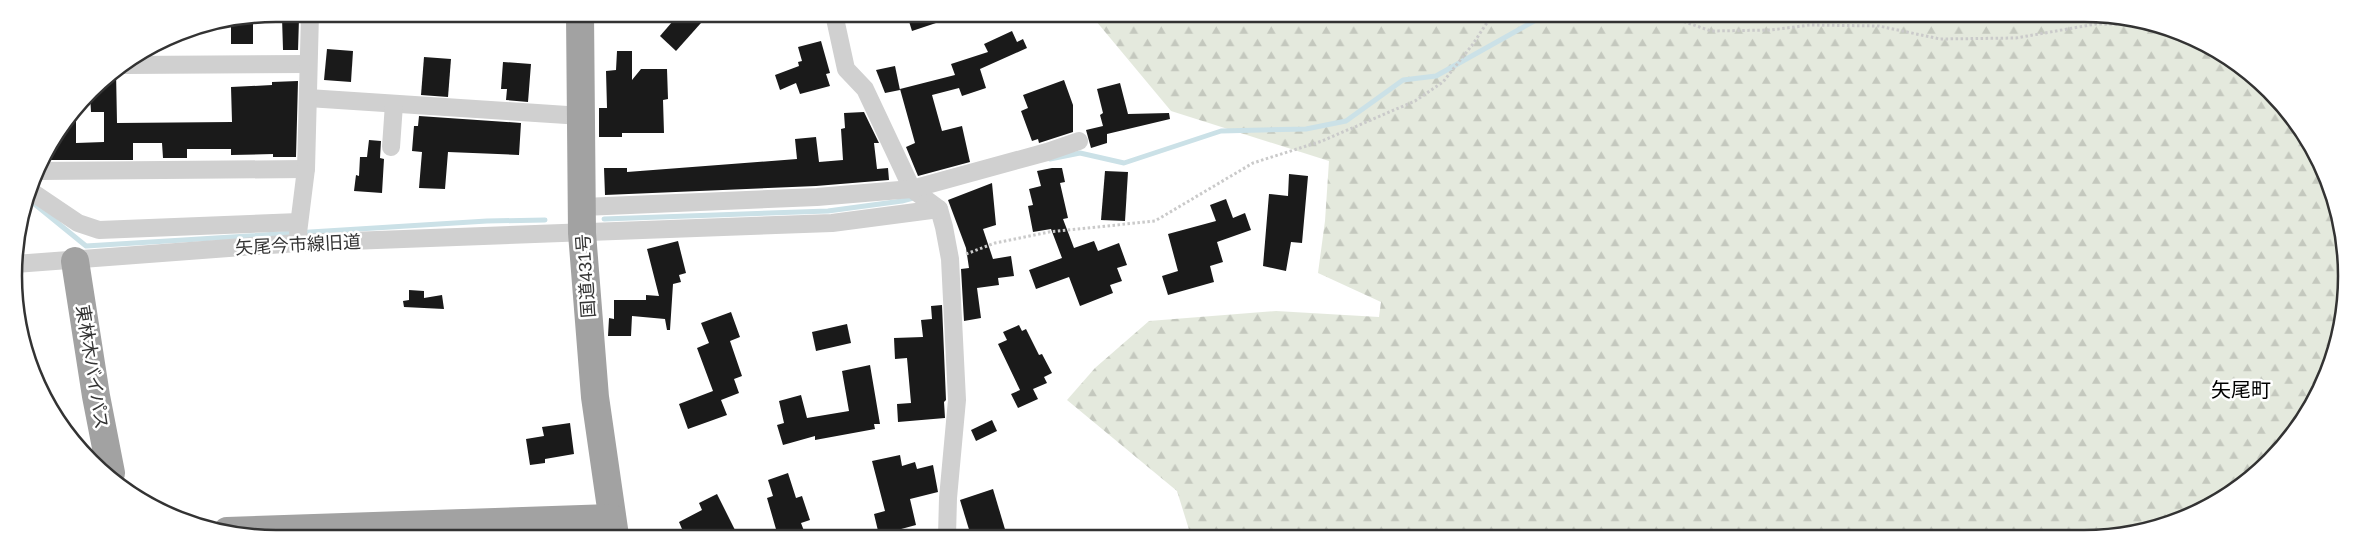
<svg xmlns="http://www.w3.org/2000/svg" width="2361" height="552" font-family="Helvetica,'Noto Sans JP',sans-serif">
<style>
.forest{fill:url(#forest-firs)}
.lines{fill:none;stroke-linecap:round;stroke-linejoin:round}
.stream{stroke:#cbe1e7;stroke-width:5}
.building{fill:#1a1a1a}
.path{stroke:#cacaca;stroke-width:3;stroke-dasharray:2.5 2.5;stroke-linecap:butt}
.minor{stroke:#d0d0d0;stroke-width:18}
.trunk{stroke:#a2a2a2;stroke-width:28}
.labels{text-anchor:middle;stroke-width:5;stroke-linejoin:round;paint-order:stroke}
.street-label{font-size:18px;fill:#333;stroke:#fff}
.quarter-label{font-size:20px;fill:#000;stroke:#fff}
.rim{fill:none;stroke:#333;stroke-width:2.5}
</style>
<defs>
<pattern id="forest-firs" width="22" height="20" patternUnits="userSpaceOnUse" patternTransform="scale(1.25)"><rect width="22" height="20" fill="#e4e9dd"/><path d="M5 1l3.5 6h-7zM16 11l3.5 6h-7z" fill="#c4c8be"/></pattern>
</defs>
<rect width="100%" height="100%" fill="#fff"/>
<!-- forest -->
<polygon class="forest" points="1091,15 2120,16 2216,49 2293,117 2338,208 2345,311 2320,392 2270,462 2201,511 2119,536 1191,536 1177,491 1067,400 1095,368 1149,321 1276,311 1379,317 1381,302 1318,273 1325,221 1329,161 1171,111"/>
<g class="lines">
<!-- stream -->
<g class="stream">
<polyline points="1050,159 1080,153 1124,163 1221,131 1306,129 1346,121 1403,80 1436,76 1545,15"/>
<polyline points="32,202 86,246 487,221 545,220"/>
<polyline points="604,219 828,211 902,201 917,197"/>
</g>
</g>
<!-- building -->
<g class="building">
<polygon points="679,14 709,14 676,51 660,36"/>
<polygon points="907,15 954,15 954,17 912,31"/>
<polygon points="253,18 253,44 231,44 231,23"/>
<polygon points="282,18 299,18 298,50 283,50"/>
<polygon points="1012,31 1017,42 1023,39 1027,48 980,69 986,88 962,96 959,88 932,95 942,131 962,126 970,162 918,176 906,147 915,143 900,89 955,75 951,64 988,52 984,44"/>
<polygon points="821,41 830,73 826,74 830,86 800,94 796,83 780,90 775,75 799,66 798,62 802,61 798,47"/>
<polygon points="327,49 353,51 351,82 324,80"/>
<polygon points="617,51 632,51 632,80 641,69 667,69 668,99 663,100 664,133 622,133 622,137 599,137 599,108 607,108 606,71 616,70"/>
<polygon points="424,57 451,59 448,97 421,95"/>
<polygon points="503,62 531,64 528,102 506,100 507,89 501,89"/>
<polygon points="895,66 900,90 885,93 876,70"/>
<polygon points="116,71 117,123 232,122 231,87 272,85 272,82 298,81 296,157 273,157 273,154 231,155 231,149 187,149 187,158 163,158 162,143 133,143 133,160 41,160 76,114 76,143 104,142 104,112 91,112 90,95 103,79"/>
<polygon points="1064,80 1073,105 1073,132 1039,143 1038,139 1032,141 1021,111 1028,108 1023,95"/>
<polygon points="1120,83 1128,114 1169,113 1170,119 1107,134 1107,143 1091,148 1086,130 1103,126 1100,115 1103,113 1097,89"/>
<polygon points="864,112 879,143 874,143 877,169 888,168 889,180 816,186 605,195 604,168 627,168 627,172 797,159 795,139 816,137 819,162 843,160 841,129 845,128 844,113"/>
<polygon points="419,116 521,123 519,155 448,152 445,189 419,188 422,152 412,151 414,126 418,126"/>
<polygon points="369,140 381,141 380,158 384,159 382,193 354,191 356,175 359,176 360,157 367,157"/>
<polygon points="1052,168 1062,168 1065,182 1060,183 1068,218 1063,219 1074,248 1094,241 1098,251 1119,243 1127,265 1117,268 1122,281 1110,285 1113,293 1080,306 1069,277 1036,289 1029,270 1062,258 1051,229 1033,232 1028,206 1033,205 1029,189 1041,186 1037,171"/>
<polygon points="1105,171 1128,172 1125,221 1101,220"/>
<polygon points="1289,174 1308,176 1302,243 1291,242 1286,271 1263,266 1269,194 1288,196"/>
<polygon points="992,183 996,225 983,229 993,259 1011,256 1014,276 998,278 999,285 977,288 981,318 964,321 961,269 969,268 966,248 948,200"/>
<polygon points="1226,199 1233,218 1245,213 1251,230 1217,242 1223,262 1210,266 1214,282 1168,295 1162,276 1178,271 1168,234 1216,221 1210,205"/>
<polygon points="678,241 686,273 679,275 681,282 673,284 670,330 667,330 665,319 632,316 631,336 608,336 609,318 614,319 614,300 646,300 646,295 659,296 647,249"/>
<polygon points="409,290 424,291 424,298 442,295 444,309 404,307 403,301 409,300"/>
<polygon points="942,305 946,400 944,402 945,418 898,422 897,404 911,403 907,358 895,359 894,338 923,337 921,320 932,319 931,306"/>
<polygon points="731,312 740,337 730,341 742,376 734,379 739,393 721,400 727,415 688,429 679,404 713,391 697,348 709,343 701,323"/>
<polygon points="847,324 851,343 816,351 812,332"/>
<polygon points="1019,325 1022,331 1026,329 1039,355 1042,354 1052,373 1044,377 1047,383 1033,389 1038,399 1018,408 1011,394 1020,390 998,344 1007,340 1003,332"/>
<polygon points="870,365 880,424 874,424 875,429 815,440 815,436 783,445 777,425 784,423 779,401 801,395 807,418 849,411 842,371"/>
<polygon points="992,420 997,431 976,441 971,430"/>
<polygon points="570,423 574,454 545,459 545,463 530,465 526,439 544,436 542,427"/>
<polygon points="900,455 902,466 915,462 917,469 933,465 938,492 910,499 916,525 879,535 874,514 885,511 872,461"/>
<polygon points="788,473 796,498 802,496 810,520 801,523 806,536 778,536 767,498 773,496 768,480"/>
<polygon points="993,489 1007,536 971,536 960,500"/>
<polygon points="717,494 738,536 685,536 679,522 702,510 699,503"/>
</g>
<g class="lines">
<!-- path -->
<g class="path">
<polyline points="1665,15 1711,31 1771,30 1810,25 1879,26 1940,39 2016,38 2096,24 2145,25"/>
<polyline points="966,254 995,243 1049,232 1155,221 1253,163 1322,141 1415,101 1443,82 1473,44 1492,15"/>
</g>
<!-- minor -->
<g class="minor">
<polyline points="834,14 846,69 865,89 912,189 939,209 944,227 950,259 957,400 948,498 947,536"/>
<polyline points="125,65 308,64"/>
<polyline points="308,98 582,116"/>
<polyline points="391,147 394,104"/>
<polyline points="38,171 306,169"/>
<polyline points="32,192 78,223 99,230 299,222"/>
<polyline points="583,207 817,197 912,189 1047,152 1079,141"/>
<polyline points="298,233 306,169 310,14"/>
<polyline points="15,264 297,243 832,223 939,209"/>
</g>
<!-- trunk -->
<g class="trunk">
<polyline points="580,14 582,233 595,397 615,536"/>
<polyline points="75,261 96,396 111,473"/>
<polyline points="227,531 611,518"/>
</g>
</g>
<g class="labels">
<!-- street labels -->
<g class="street-label">
<text transform="translate(298 245) rotate(-3)" y="6">矢尾今市線旧道</text>
<text transform="translate(586 276) rotate(-94)" y="6">国道431号</text>
<text transform="translate(92 367) rotate(81)" y="6">東林木バイパス</text>
</g>
<!-- quarter labels -->
<g class="quarter-label">
<text x="2241" y="397">矢尾町</text>
</g>
</g>
<!-- crop -->
<path d="M0 0H2361V552H0ZM276 22H2084A254 254 0 0 1 2338 276V276A254 254 0 0 1 2084 530H276A254 254 0 0 1 22 276V276A254 254 0 0 1 276 22Z" fill="#fff" fill-rule="evenodd"/>
<path class="rim" d="M276 22H2084A254 254 0 0 1 2338 276V276A254 254 0 0 1 2084 530H276A254 254 0 0 1 22 276V276A254 254 0 0 1 276 22Z"/>
</svg>
